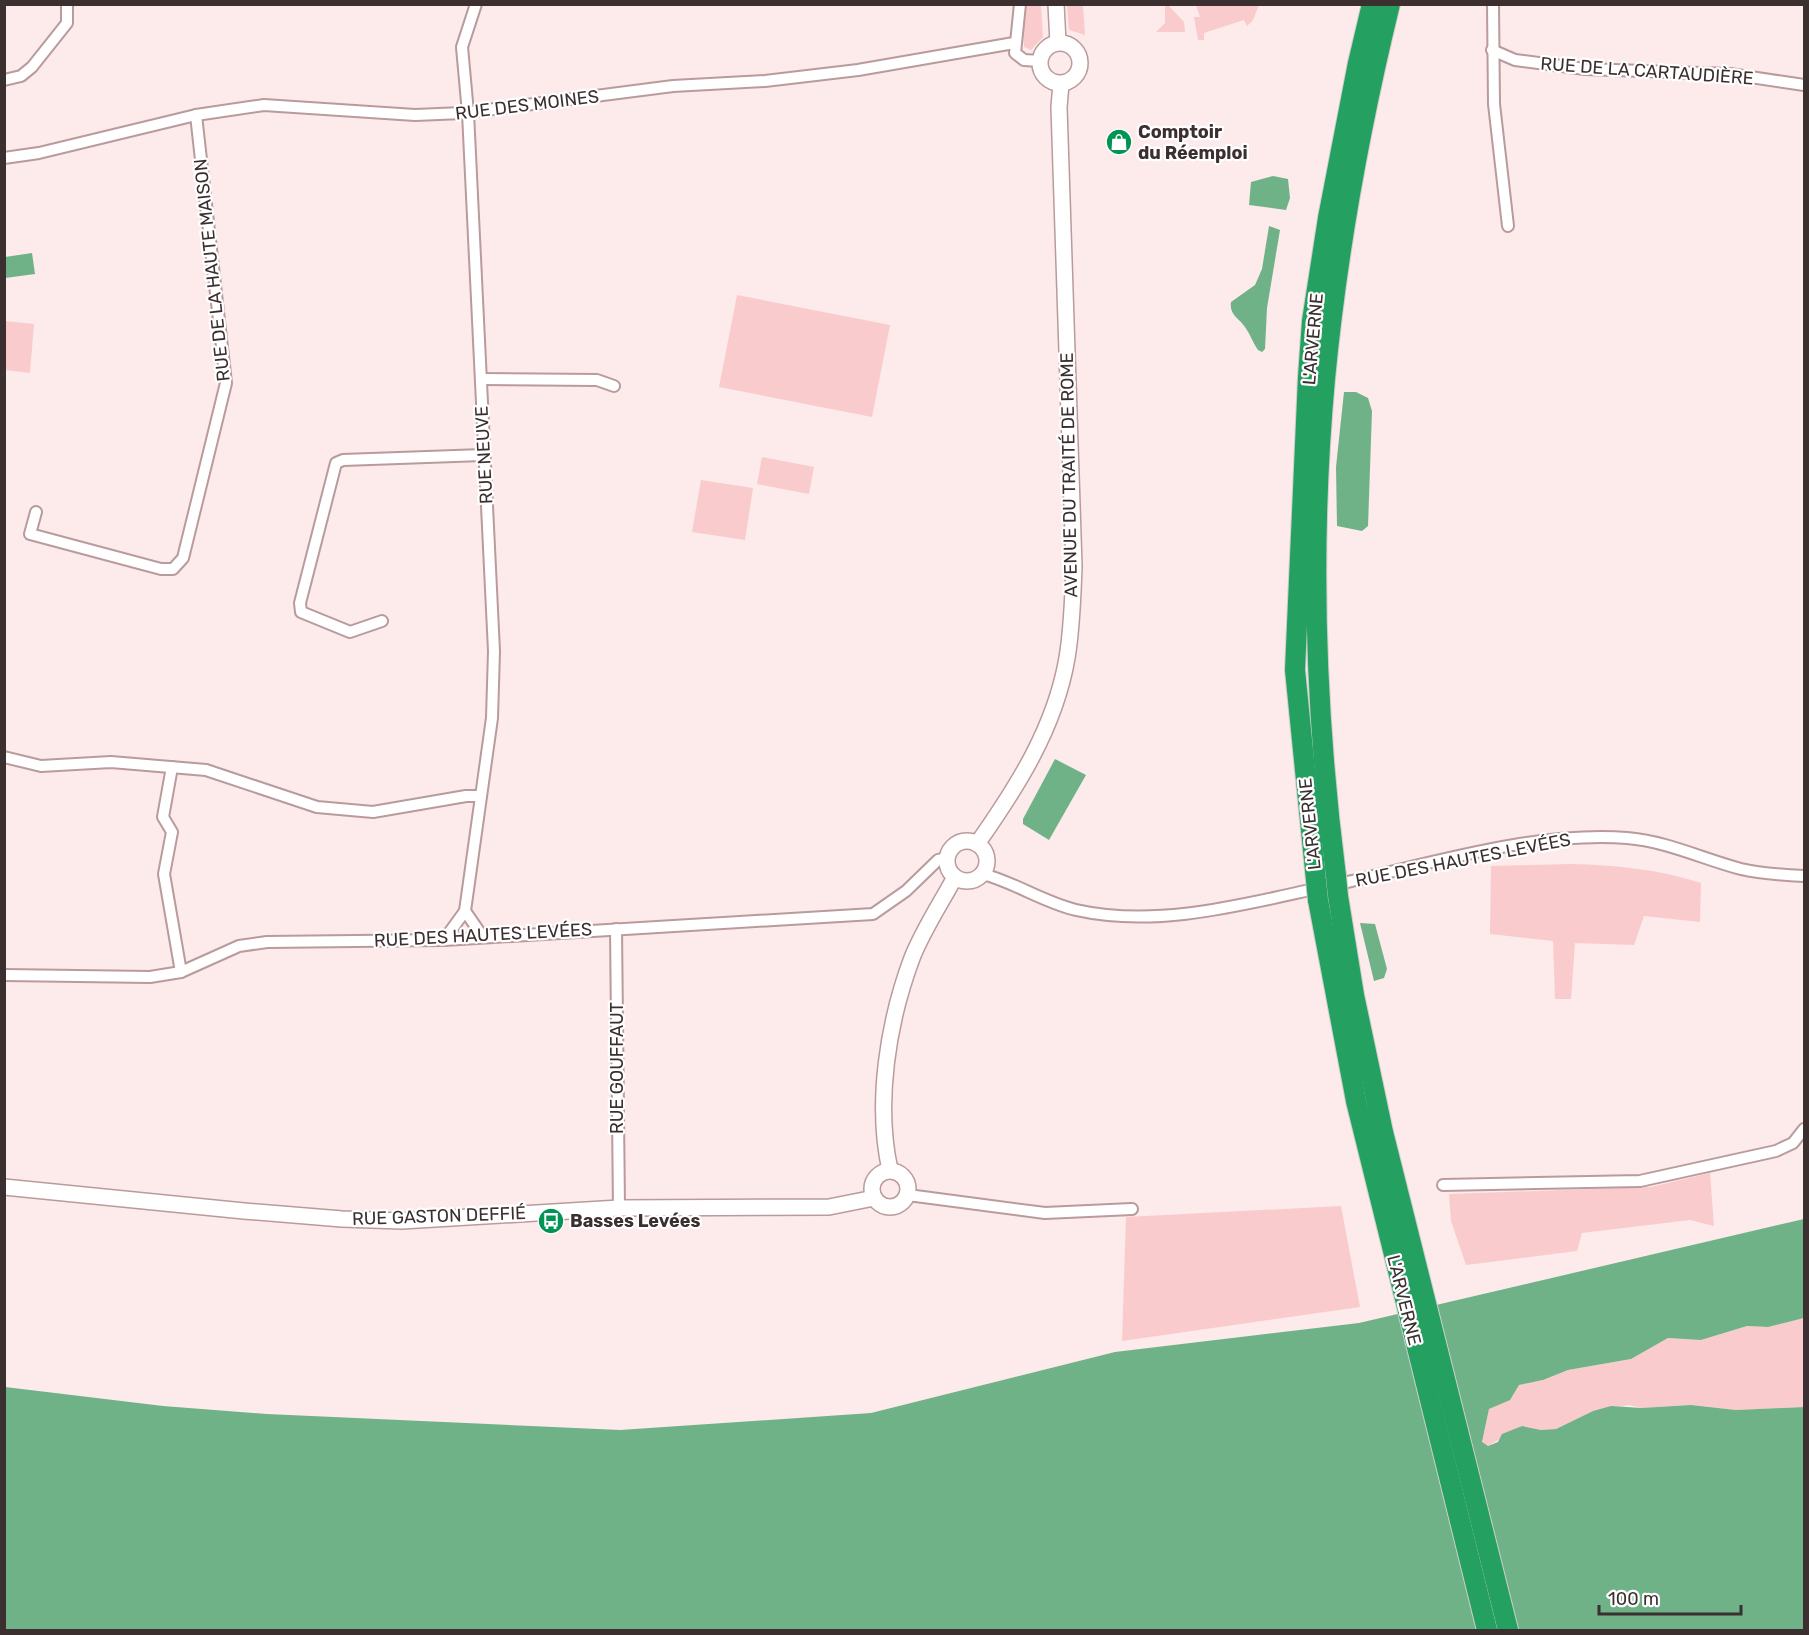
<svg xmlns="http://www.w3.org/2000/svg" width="1809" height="1635" font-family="Rubik,sans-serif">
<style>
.green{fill:#facbcd}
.water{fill:#6fb288}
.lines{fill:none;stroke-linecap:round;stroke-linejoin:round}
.street-casing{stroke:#b99b9c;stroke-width:14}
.secondary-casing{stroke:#b99b9c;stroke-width:18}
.highway-casing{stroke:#d0cdcd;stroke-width:22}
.street{stroke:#fff;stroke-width:10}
.secondary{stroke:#fff;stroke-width:15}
.highway{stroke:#24a061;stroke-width:20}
.highway-bridge-casing{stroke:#d0cdcd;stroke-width:22;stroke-linecap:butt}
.highway-bridge{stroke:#24a061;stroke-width:20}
.labels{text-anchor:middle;stroke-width:4.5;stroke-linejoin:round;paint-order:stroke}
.street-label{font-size:18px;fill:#3b2f30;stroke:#fff}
.poi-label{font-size:18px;font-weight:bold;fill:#3b2f30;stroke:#fff;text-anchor:start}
</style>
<rect width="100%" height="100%" fill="#fdeaea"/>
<!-- green -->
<g class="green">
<polygon points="1022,5 1041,5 1043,37 1031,50 1024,47"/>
<polygon points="1067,5 1083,5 1085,35 1069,30"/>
<polygon points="1168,5 1184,22 1185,32 1156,32 1165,23 1165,6"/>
<polygon points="1196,5 1259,5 1253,20 1247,26 1244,20 1204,33 1204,40 1198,40 1194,17 1200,17"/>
<polygon points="737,295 890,325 872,417 719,387"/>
<polygon points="5,321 34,324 30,373 5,370"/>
<polygon points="762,457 814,467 809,494 757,484"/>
<polygon points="701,480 753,488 745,540 692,532"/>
<path d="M1570,864C1616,865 1657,869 1701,883L1700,922L1644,916L1634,945L1575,943L1571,999H1555L1553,941L1490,934L1491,866Z"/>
<polygon points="1710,1173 1714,1226 1690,1220 1582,1233 1577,1251 1466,1265 1451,1221 1449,1194 1651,1187"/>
<polygon points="1341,1206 1360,1307 1122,1341 1126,1217"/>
<polygon points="1804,1318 1804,1407 1736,1410 1691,1405 1641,1408 1629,1405 1593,1411 1556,1429 1541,1430 1521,1426 1488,1446 1482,1443 1489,1409 1505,1401 1519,1385 1543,1380 1568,1370 1631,1359 1668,1338 1701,1340 1747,1326 1768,1327"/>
</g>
<!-- water -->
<g class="water">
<polygon points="1273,176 1288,179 1290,198 1286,210 1249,205 1251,182"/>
<path d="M1269,226L1280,230L1267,308L1265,349L1262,352L1258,350C1253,343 1250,334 1245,327C1239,318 1229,315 1231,302L1255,285L1262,269Z"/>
<polygon points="32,253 35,274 5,278 5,257"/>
<polygon points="1344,392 1356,392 1368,398 1372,411 1368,526 1362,531 1337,526 1336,467"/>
<polygon points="1055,759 1086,775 1049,840 1023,824 1023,819"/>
<polygon points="1360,923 1375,924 1387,969 1384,978 1374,981"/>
<polygon points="1804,1219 1804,1318 1768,1327 1747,1326 1701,1340 1668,1338 1631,1359 1568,1370 1543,1380 1519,1385 1510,1400 1489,1409 1482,1442 1488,1446 1498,1442 1502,1434 1522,1426 1541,1430 1556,1429 1593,1411 1611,1406 1641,1408 1691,1405 1736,1410 1804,1407 1804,1630 5,1630 5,1387 163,1406 267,1414 620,1430 871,1413 1115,1352 1359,1323"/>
</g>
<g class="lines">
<!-- street casing -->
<g class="street-casing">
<g id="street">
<polyline points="1020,4 1015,53 1024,60 1040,61"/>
<polyline points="1493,4 1494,104 1508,226"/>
<polyline points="1492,50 1515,60 1585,69 1730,74 1804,85"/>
<polyline points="4,80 21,76 32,67 67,23 67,4"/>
<polyline points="4,158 39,153 196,115 264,105 415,115 463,113 673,86 765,81 858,70 1014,43"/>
<polyline points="481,379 597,380 614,386"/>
<polyline points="36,512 30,534 161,569 173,569 183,558 226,383 196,115"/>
<polyline points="382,621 350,632 301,612 300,603 336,463 343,460 483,455"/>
<polyline points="4,757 41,766 111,762 206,770 317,807 373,812 466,796 480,796"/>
<polyline points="172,767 163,817 172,832 164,874 181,972"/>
<path d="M983,874C1016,883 1043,902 1076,910C1156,928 1241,905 1319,888"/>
<path d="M1334,885C1427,865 1531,831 1627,838C1666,841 1703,859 1741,869C1762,874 1783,875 1804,876"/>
<polyline points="465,911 483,937"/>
<polyline points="616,929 619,1208"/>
<polyline points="444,940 465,911 492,718 494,651 468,113 462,47 476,4"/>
<polyline points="4,975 150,977 181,972 239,946 267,942 444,940 873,914 906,891 938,860 947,858"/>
<polyline points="1443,1185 1640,1181 1776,1151 1793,1143 1804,1129"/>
<polyline points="908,1195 1045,1213 1132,1209"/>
</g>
</g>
<!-- secondary casing -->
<g class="secondary-casing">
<g id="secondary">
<polyline points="1056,4 1058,43"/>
<circle cx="1060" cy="63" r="20"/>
<circle cx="967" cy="861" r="20"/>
<path d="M977,844C1017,787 1055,728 1067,658C1072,628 1073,597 1074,566L1059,107L1061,84"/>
<path d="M890,1170C875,1103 888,1022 912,958C923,930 941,903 955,877"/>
<circle cx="890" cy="1189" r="18"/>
<polyline points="4,1187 244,1211 342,1219 402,1221 619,1208 829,1207 874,1198"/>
</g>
</g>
<!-- highway casing -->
<g class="highway-casing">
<g id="highway">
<path d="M1336,876C1315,712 1310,543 1325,379C1337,253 1360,127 1390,4"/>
<polyline points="1316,880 1295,670 1308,377 1312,321 1328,218 1358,63 1372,4"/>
<polyline points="1338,896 1354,995 1383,1132 1508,1630"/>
<polyline points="1318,900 1356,1101 1487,1630"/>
</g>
</g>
<!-- street -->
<use href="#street" class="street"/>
<!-- secondary -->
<use href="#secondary" class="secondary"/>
<!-- highway -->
<use href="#highway" class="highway"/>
<!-- highway-bridge casing -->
<g class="highway-bridge-casing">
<g id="highway-bridge">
<polyline points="1336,876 1338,896"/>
<polyline points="1316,880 1318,900"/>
</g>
</g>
<!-- highway-bridge -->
<use href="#highway-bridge" class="highway-bridge"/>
</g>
<!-- icons -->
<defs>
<g id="shop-disc" transform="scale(1.35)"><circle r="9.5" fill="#009455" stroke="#fff"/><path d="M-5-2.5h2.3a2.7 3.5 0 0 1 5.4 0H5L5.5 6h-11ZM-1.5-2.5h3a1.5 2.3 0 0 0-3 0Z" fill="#fff"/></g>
<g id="bus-disc" transform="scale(1.35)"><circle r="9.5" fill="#009455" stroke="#fff"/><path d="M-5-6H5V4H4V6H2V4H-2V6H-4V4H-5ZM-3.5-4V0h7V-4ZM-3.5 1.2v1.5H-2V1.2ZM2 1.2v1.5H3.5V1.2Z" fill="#fff"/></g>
</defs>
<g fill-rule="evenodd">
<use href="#shop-disc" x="1119" y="142"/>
<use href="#bus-disc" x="551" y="1221"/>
</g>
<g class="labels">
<!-- street labels -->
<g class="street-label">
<text transform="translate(1647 71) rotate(4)" y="6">RUE DE LA CARTAUDIÈRE</text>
<text transform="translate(527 105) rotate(-7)" y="6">RUE DES MOINES</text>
<text transform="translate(212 270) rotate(-96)" y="6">RUE DE LA HAUTE MAISON</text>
<text transform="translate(1313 339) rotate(-85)" y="6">L'ARVERNE</text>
<text transform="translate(484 455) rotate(-93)" y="6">RUE NEUVE</text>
<text transform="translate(1069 475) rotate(-91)" y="6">AVENUE DU TRAITÉ DE ROME</text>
<text transform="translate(1310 824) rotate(-96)" y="6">L'ARVERNE</text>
<text transform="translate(1463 860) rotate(-11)" y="6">RUE DES HAUTES LEVÉES</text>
<text transform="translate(483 935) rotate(-3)" y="6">RUE DES HAUTES LEVÉES</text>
<text transform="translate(617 1068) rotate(-90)" y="6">RUE GOUFFAUT</text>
<text transform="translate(439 1216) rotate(-2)" y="6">RUE GASTON DEFFIÉ</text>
<text transform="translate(1404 1300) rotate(76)" y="6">L'ARVERNE</text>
</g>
<!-- poi labels -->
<g class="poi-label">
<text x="1138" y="138">Comptoir<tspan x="1138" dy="21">du Réemploi</tspan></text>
<text x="570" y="1227">Basses Levées</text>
</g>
</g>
<!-- border -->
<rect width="1809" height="1635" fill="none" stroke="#3b2f30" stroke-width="12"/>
<!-- scale -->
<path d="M1599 1605v9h142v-9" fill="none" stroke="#3b2f30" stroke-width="3"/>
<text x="1608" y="1605" font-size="18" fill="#3b2f30" stroke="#ffffff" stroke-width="4.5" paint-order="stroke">100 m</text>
</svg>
